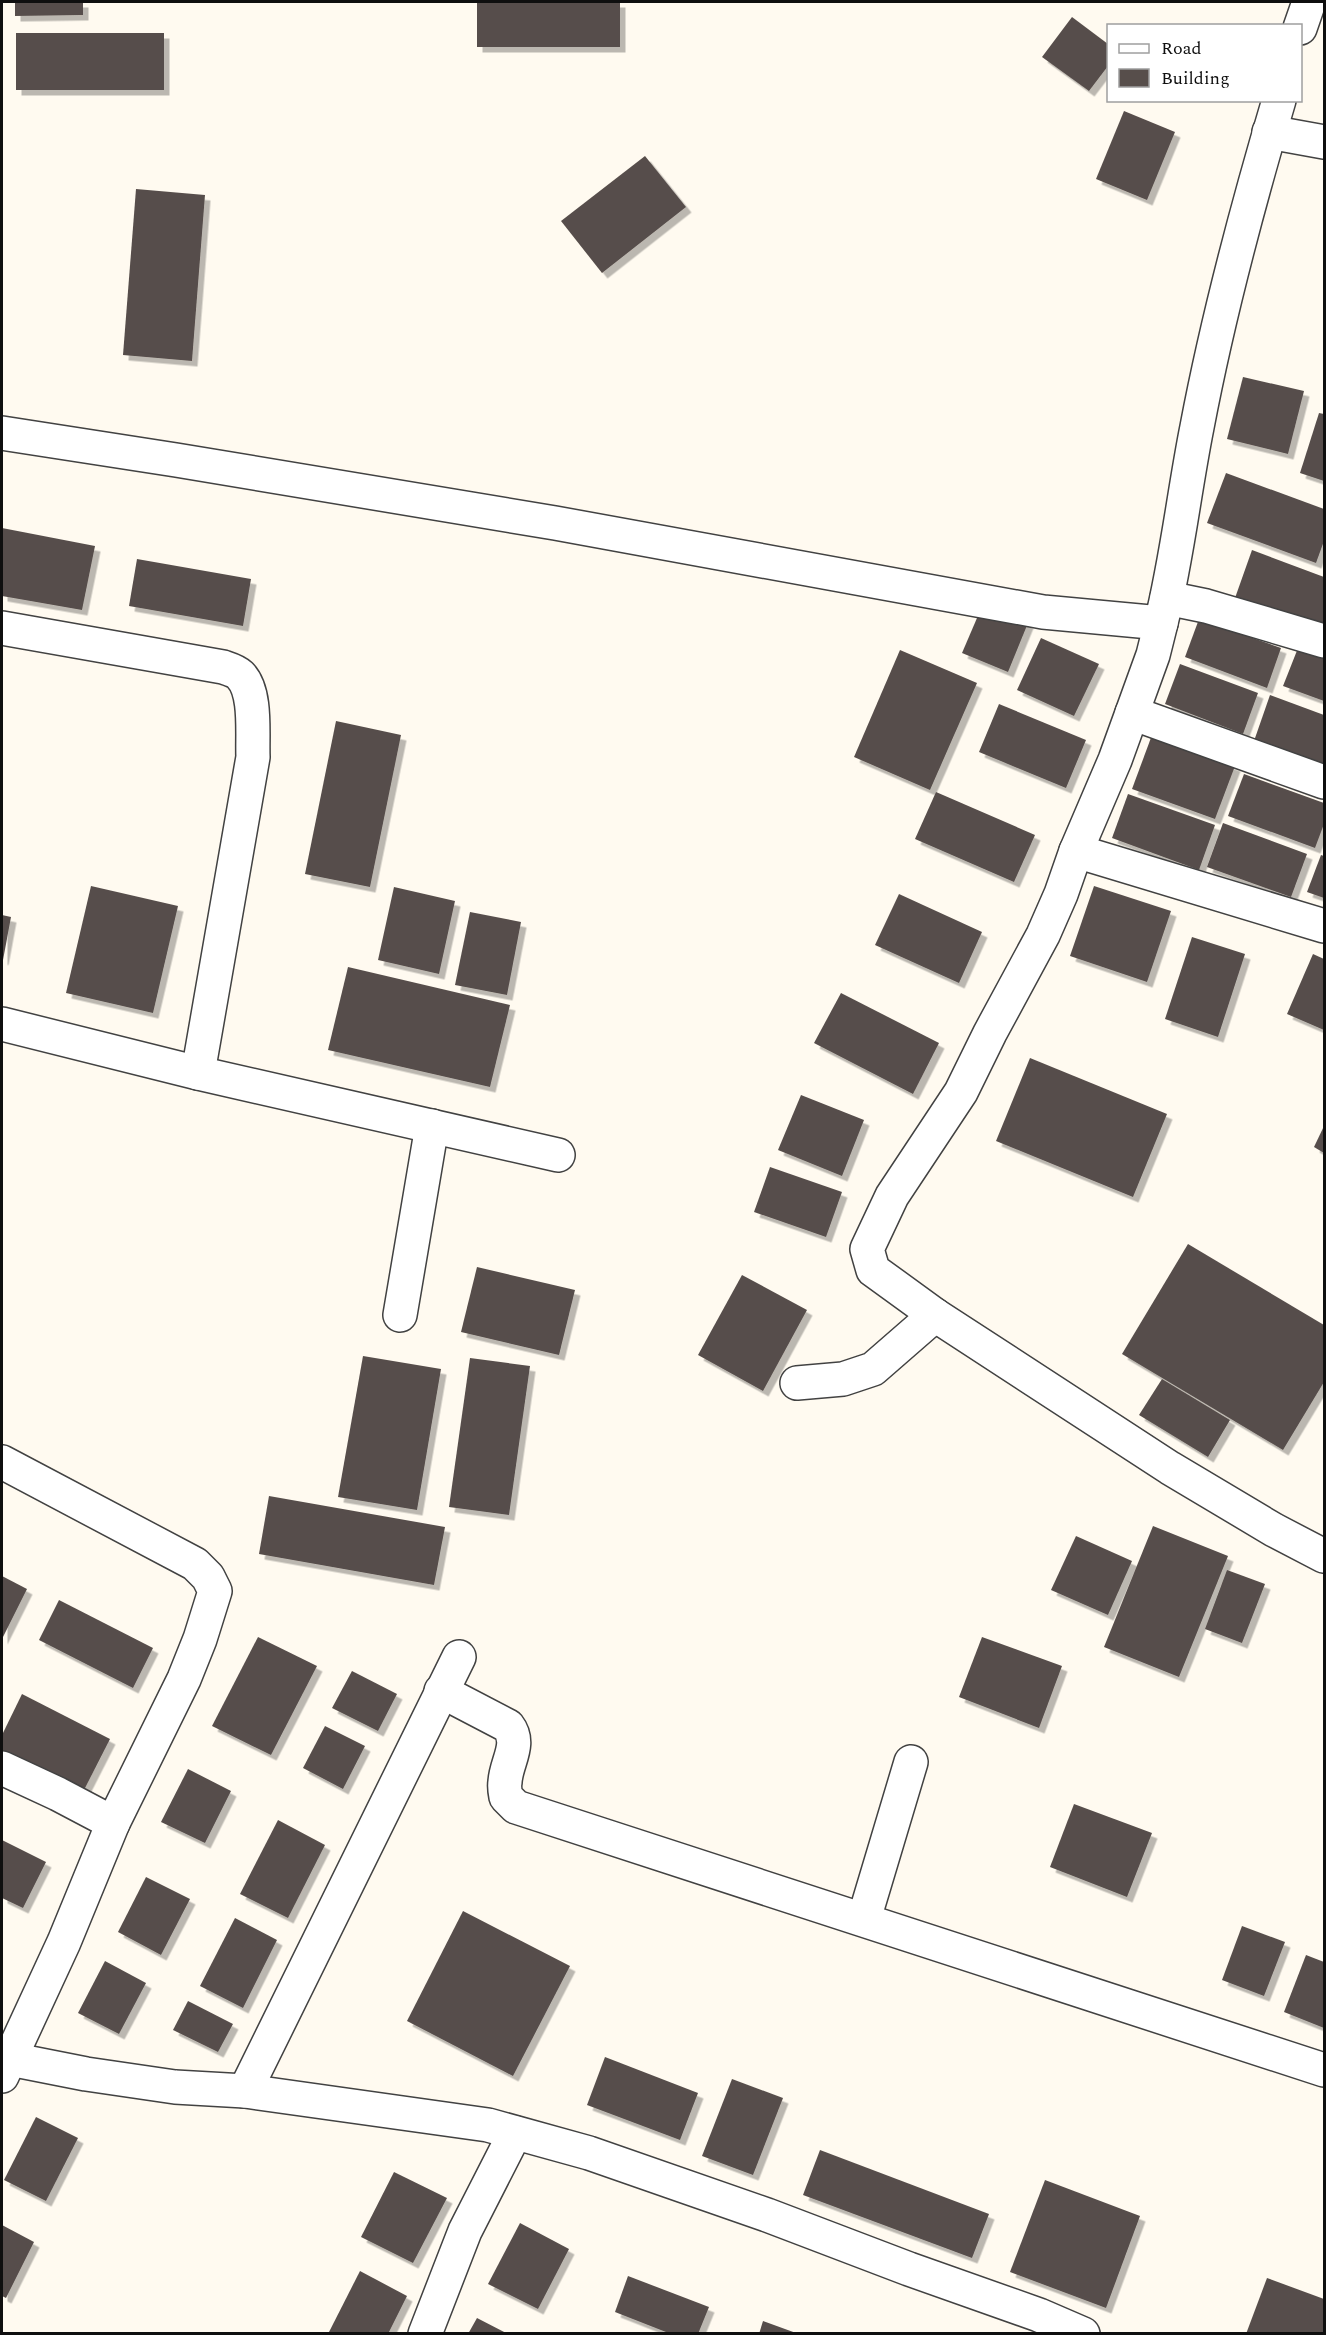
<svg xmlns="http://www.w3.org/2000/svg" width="1326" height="2335" font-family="Spectral,serif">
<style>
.building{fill:#574e4b;filter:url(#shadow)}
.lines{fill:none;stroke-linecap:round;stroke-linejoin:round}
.minor-casing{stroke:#424242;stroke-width:36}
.minor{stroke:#fff;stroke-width:33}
</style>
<defs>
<filter id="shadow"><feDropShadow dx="5.5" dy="5.5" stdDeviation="0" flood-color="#0004"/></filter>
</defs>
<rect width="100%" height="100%" fill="#fffaf0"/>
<!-- building -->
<g class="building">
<polygon points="15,2 83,2 83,15 15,16"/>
<rect x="477" y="2" width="143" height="45"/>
<polygon points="1072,17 1108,44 1108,66 1089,91 1042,57"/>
<rect x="16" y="33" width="148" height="57"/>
<polygon points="1124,111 1175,132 1147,200 1096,179"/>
<polygon points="645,156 686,207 602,273 561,221"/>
<polygon points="136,189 205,195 192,361 123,355"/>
<polygon points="1243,377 1304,391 1288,454 1227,439"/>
<polygon points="1319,413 1324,414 1324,481 1300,473"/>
<polygon points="1226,473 1324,509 1324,541 1316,563 1207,523"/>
<polygon points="2,528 95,546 82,610 2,596"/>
<polygon points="1252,550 1324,577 1324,631 1235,598"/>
<polygon points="137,559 251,579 243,626 129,606"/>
<polygon points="983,604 1028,623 1008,672 962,653"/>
<polygon points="1199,619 1281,648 1267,688 1185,657"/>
<polygon points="1041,638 1099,664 1074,716 1017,690"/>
<polygon points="1300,643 1324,652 1324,701 1283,686"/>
<polygon points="900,650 977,683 930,790 854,757"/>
<polygon points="1180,664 1258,693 1243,734 1165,704"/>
<polygon points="1270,695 1324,715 1324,767 1254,741"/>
<polygon points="999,704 1086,740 1066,788 979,752"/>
<polygon points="336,721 401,735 370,887 305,874"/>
<polygon points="1152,735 1235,766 1215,819 1132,789"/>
<polygon points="1244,774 1324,803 1324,824 1315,848 1228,816"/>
<polygon points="936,792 1035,835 1014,882 915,839"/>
<polygon points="1128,794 1215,825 1199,870 1112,838"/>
<polygon points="1223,823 1307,854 1291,897 1207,867"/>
<polygon points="1321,855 1324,856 1324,898 1307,892"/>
<polygon points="91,886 178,906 153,1013 66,993"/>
<polygon points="1094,886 1171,911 1147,982 1070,956"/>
<polygon points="394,887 455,901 439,974 378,960"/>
<polygon points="899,894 982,932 959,983 875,945"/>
<polygon points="470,912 521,922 507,995 455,985"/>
<polygon points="2,915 11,917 3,960 2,959"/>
<polygon points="1192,937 1245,954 1218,1037 1165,1019"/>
<polygon points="1313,954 1324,959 1324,1030 1287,1014"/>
<polygon points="348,967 510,1005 490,1087 328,1050"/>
<polygon points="841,993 939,1043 913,1094 814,1043"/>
<polygon points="1030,1058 1167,1114 1133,1197 996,1141"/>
<polygon points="801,1095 864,1120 842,1176 778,1150"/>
<polygon points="1324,1126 1324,1153 1314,1147"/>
<polygon points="770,1167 842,1192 826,1237 754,1212"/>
<polygon points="1188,1244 1324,1325 1324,1382 1283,1450 1122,1354"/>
<polygon points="477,1267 575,1290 559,1355 461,1332"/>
<polygon points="742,1275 807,1310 763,1391 698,1355"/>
<polygon points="363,1356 441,1369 417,1510 338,1497"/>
<polygon points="470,1358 530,1366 509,1515 449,1507"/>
<polygon points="1162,1379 1230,1420 1208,1457 1139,1415"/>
<polygon points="269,1496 445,1527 434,1585 259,1554"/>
<polygon points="1153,1526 1228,1556 1179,1677 1104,1647"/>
<polygon points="1076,1536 1132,1561 1108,1615 1051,1590"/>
<polygon points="1227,1570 1265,1584 1242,1643 1205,1629"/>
<polygon points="2,1576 27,1589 2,1639"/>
<polygon points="59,1600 153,1648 133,1688 39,1640"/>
<polygon points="258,1637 317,1666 271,1755 212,1726"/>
<polygon points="982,1637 1062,1666 1039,1728 959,1697"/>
<polygon points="352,1671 397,1694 378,1731 332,1708"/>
<polygon points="22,1694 110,1739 83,1792 2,1751 2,1735"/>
<polygon points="325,1726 365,1746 343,1789 303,1768"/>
<polygon points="188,1769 231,1791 205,1843 161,1822"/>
<polygon points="1074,1804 1152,1833 1127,1897 1050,1867"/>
<polygon points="278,1820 325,1845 288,1918 240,1894"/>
<polygon points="2,1840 46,1862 23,1908 2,1898"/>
<polygon points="146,1877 190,1899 161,1955 118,1932"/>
<polygon points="463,1911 570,1966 513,2076 407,2021"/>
<polygon points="235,1918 277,1940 243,2008 200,1986"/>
<polygon points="1242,1926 1285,1942 1264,1996 1222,1980"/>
<polygon points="1306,1955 1324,1962 1324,2028 1284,2012"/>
<polygon points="105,1961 146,1983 119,2034 78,2013"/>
<polygon points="188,2001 233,2024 218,2052 173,2030"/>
<polygon points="605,2057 698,2093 680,2140 587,2105"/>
<polygon points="732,2079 783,2098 753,2175 702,2156"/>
<polygon points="36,2117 78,2138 46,2201 4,2180"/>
<polygon points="820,2150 989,2214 972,2258 803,2195"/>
<polygon points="394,2172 447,2198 413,2263 361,2237"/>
<polygon points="1045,2180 1140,2216 1106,2308 1010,2272"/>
<polygon points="520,2223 569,2249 538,2309 488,2284"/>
<polygon points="2,2225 34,2242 6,2298 2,2296"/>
<polygon points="360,2271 407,2296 388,2334 328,2334"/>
<polygon points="628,2276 709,2307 698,2334 671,2334 615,2312"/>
<polygon points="1267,2278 1324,2299 1324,2334 1246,2334"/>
<polygon points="477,2318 508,2334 468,2334"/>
<polygon points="763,2321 796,2333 796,2334 759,2334"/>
</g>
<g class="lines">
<!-- minor casing -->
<g class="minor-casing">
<g id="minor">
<polyline points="1300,28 1309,2"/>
<polyline points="1269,132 1324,142"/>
<path d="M2,433L176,460L555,523L1043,612L1161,623C1177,559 1184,492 1197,427C1218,316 1247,208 1279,100"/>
<polyline points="1167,598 1206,606 1324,641"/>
<polyline points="1161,623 1153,655 1115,760 1076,851 1061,894 1043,935 990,1033 961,1092 892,1196 867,1249 873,1270 935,1315 1170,1468 1274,1530 1324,1556"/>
<path d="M2,628L223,667C229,669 236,671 240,675C257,692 252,734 253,757L198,1073"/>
<polyline points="1132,713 1324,782"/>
<polyline points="1076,851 1324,926"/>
<polyline points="2,1024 198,1073 558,1155"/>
<polyline points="400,1315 432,1126"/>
<polyline points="797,1383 843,1379 873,1369 935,1315"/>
<polyline points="2,1462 195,1564 208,1577 215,1591 200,1639 184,1679 113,1823 64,1942 2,2076"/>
<path d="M441,1691L508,1726C522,1744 506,1762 505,1782C504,1787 505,1792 506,1797L516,1807L1324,2070"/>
<polyline points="2,1768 58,1794 113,1823"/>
<polyline points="864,1919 911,1762"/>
<polyline points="2,2055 10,2059 86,2074 175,2087 245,2091 488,2125 589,2153 767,2215 909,2269 1039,2315 1083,2334"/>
<polyline points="245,2091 459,1657"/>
<polyline points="425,2334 465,2231 515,2133"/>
</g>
</g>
<!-- minor -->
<use href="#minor" class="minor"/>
</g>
<!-- border -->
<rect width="1326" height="2335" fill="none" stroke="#0f0f0f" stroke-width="6"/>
<!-- legend -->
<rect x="1107" y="24" width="195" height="78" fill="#ffffff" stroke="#9f9f9f" stroke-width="1.5"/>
<rect x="1119" y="44" width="30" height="9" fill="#ffffff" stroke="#9f9f9f" stroke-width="1.5"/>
<text x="1161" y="54" font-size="18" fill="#0f0f0f">Road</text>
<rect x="1119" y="69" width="30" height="18" fill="#574e4b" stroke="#9f9f9f" stroke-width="1.5"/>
<text x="1161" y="84" font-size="18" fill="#0f0f0f">Building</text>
</svg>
